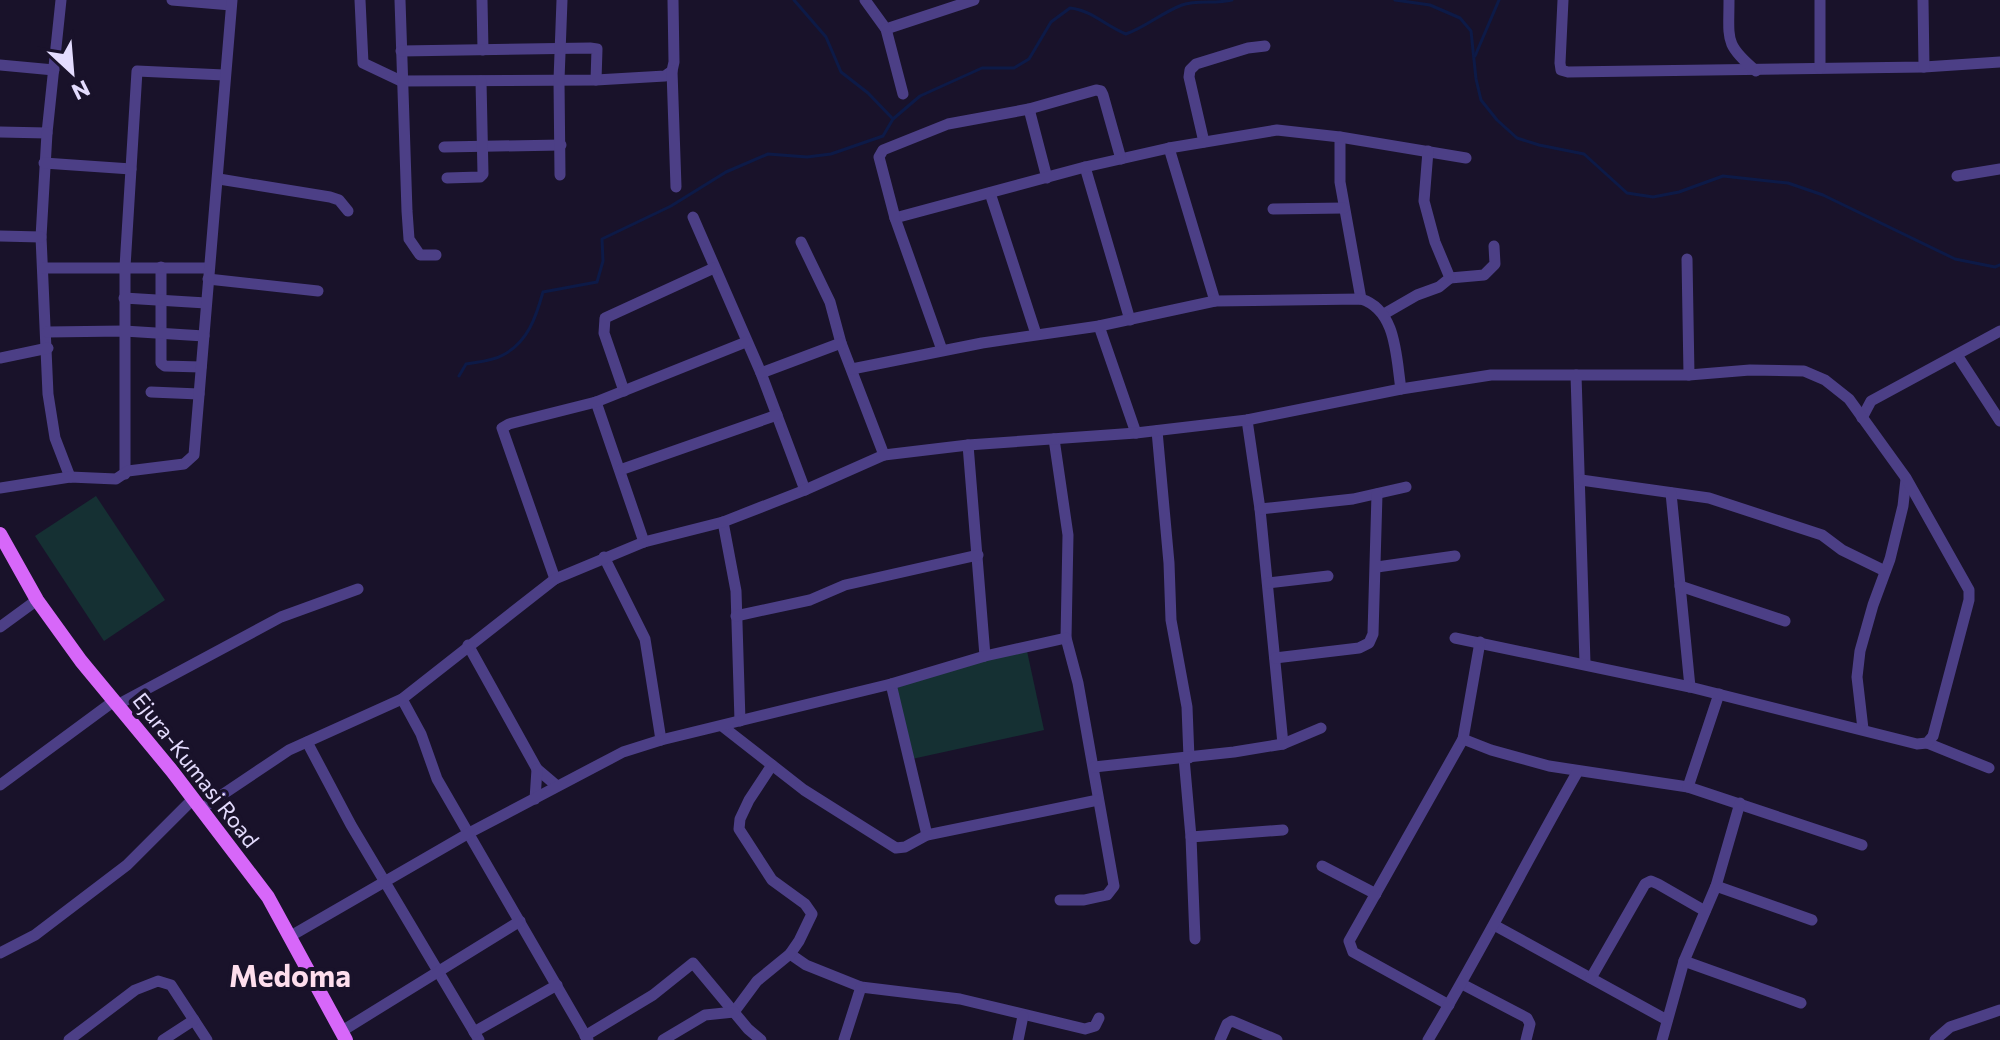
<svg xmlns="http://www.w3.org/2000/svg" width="2000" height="1040" font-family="Commissioner,sans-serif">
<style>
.green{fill:#153033}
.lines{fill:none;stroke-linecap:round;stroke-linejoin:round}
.stream{stroke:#0d1a47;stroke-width:3}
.minor{stroke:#4c3f86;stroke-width:11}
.major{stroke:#d767f9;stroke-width:14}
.labels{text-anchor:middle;stroke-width:8;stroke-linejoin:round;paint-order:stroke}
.street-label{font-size:22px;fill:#e4dcfe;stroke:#19122a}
.district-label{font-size:30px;font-weight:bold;fill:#fedeed;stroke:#19122a}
</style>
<rect width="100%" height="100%" fill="#19122a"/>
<!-- green -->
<g class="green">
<polygon points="96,496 165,600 104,641 35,536"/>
<polygon points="1027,651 1044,730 912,759 895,680"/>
</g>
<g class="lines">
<!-- stream -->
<g class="stream">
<polyline points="794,0 826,37 841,72 868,93 892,118"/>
<polyline points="1395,0 1430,5 1460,18 1471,31 1476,79 1481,100 1497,120 1517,138 1539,145 1584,154 1627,193 1653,197 1679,192 1723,176 1788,183 1823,195 1955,259 1995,267 2000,265"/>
<polyline points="1475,56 1499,0"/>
<path d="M459,376L466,364C477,362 493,361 503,355C528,342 536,317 543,292L597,282L603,261L602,239L671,206L726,172L768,154L807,157L831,154L883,136L893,119L920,96L982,68H1014L1029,59L1051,22L1070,8C1091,10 1106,26 1126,34C1146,27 1161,13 1182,5C1197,0 1216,4 1232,0"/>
</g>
<!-- minor -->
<g class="minor">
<polyline points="172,0 231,5"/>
<polyline points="360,0 363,63 401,81 596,80 665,76 672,71 674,62 673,0"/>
<polyline points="400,0 407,211 409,239 420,255 436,255"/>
<polyline points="482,0 483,50"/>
<polyline points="865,0 886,29 974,0"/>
<polyline points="1563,0 1560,63 1561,70 1568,72 1924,67 2000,62"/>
<path d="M1729,0C1729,40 1724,44 1756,71"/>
<polyline points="1820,0 1820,68"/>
<polyline points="1923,0 1924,67"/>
<polyline points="886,29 903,94"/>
<polyline points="401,51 590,48 597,49 596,80"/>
<polyline points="0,65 54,70"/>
<polyline points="672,71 676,187"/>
<polyline points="1029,109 1047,178"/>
<polyline points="0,132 47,133 61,0"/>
<polyline points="47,133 41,237 48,394 55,438 70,477"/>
<polyline points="1340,137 1340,182 1361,299"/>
<polyline points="1204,142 1189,77 1190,70 1196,64 1248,48 1265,46"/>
<polyline points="444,147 561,145"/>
<polyline points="1169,148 1215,301"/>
<polyline points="44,163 131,169"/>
<polyline points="1085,167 1130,320"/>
<polyline points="560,175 559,80 562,0"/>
<polyline points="1957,176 2000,169"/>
<polyline points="447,178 480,177 483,174 481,81"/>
<polyline points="219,179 330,197 339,200 348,211"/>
<polyline points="990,193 1036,334"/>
<polyline points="1273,209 1344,208"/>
<polyline points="693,217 761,373 805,490"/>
<polyline points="895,218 1085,167 1169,148 1277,130 1340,137 1466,158"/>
<polyline points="0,236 41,237"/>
<polyline points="801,242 830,302 841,343 884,455"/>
<polyline points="1687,259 1689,375"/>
<polyline points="161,267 161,363 165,366 201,367"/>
<polyline points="44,268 209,268"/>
<polyline points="1450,278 1484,275 1495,264 1494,246"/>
<polyline points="208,279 318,291"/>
<polyline points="124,298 206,303"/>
<polyline points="1384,314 1417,295 1439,287 1450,278 1435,242 1424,201 1428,151"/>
<polyline points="1099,326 1136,433"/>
<polyline points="47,332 124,331 204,336"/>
<polyline points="942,350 895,218 879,157 883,150 948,124 1029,109 1096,90 1101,91 1103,95 1121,159"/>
<polyline points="1957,355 2000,421"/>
<polyline points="0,358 48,348"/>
<path d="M852,369L982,343L1099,326L1215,301L1361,299C1397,310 1396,358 1401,389"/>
<polyline points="761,373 841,343"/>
<polyline points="1576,375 1585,663"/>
<polyline points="624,391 604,333 605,318 714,268"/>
<polyline points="151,392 199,394"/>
<polyline points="596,402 644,542"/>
<polyline points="1862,418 1871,401 2000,331"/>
<polyline points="1247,420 1260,509 1283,744"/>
<polyline points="1157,431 1169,563 1171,620 1187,707 1189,758"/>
<polyline points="1054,439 1068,535 1066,638 1078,683 1114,886 1107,895 1084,900 1060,900"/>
<polyline points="968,445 985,656"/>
<polyline points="620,470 777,415"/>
<polyline points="125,474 125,267 137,71 224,75"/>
<polyline points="1581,480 1709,498 1822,535 1842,550 1885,571"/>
<polyline points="0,488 70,477 116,479 128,471 184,464 194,455 232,0"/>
<polyline points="1671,493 1690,687"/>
<polyline points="1260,509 1353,499 1406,487"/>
<polyline points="723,522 736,591 740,721"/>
<polyline points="604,557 645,639 661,740"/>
<polyline points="1377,567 1455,556"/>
<polyline points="555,579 502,428 509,424 596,402 746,342"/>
<polyline points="1268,583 1328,576"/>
<polyline points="1680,586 1785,621"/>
<polyline points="736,616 810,600 845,585 978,555"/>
<polyline points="0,627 37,600"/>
<polyline points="468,645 537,769 557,786"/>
<polyline points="1275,658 1359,648 1369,643 1373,634 1377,494"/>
<polyline points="891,684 927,835"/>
<polyline points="402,699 421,734 437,779 588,1040"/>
<polyline points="117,705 281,617 358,589"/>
<polyline points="722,726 804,790 896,848 905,847 927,835 1098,800"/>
<polyline points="1863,729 1857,677 1860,651 1873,605 1890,559 1903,506 1906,479"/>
<polyline points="1463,739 1491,750 1549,766 1688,787 1862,845"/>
<polyline points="307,742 351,825 479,1040"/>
<polyline points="1927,743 1989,768"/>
<polyline points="1184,758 1191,837 1195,939"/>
<polyline points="1094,767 1234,752 1283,744 1321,728"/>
<polyline points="0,785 114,701"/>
<polyline points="1688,787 1719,694"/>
<polyline points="535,799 537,769"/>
<polyline points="201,809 289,750 402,699 555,579 644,542 723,522 805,490 884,455 968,445 1136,433 1247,420 1401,389 1491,375 1689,375 1750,370 1804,371 1825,380 1849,399 1906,478 1969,590 1969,600 1933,736 1927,743 1917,744 1690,687 1455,638"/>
<polyline points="1191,837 1283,830"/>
<polyline points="1322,866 1376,894"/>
<polyline points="1716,886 1812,920"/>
<polyline points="1494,925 1667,1020"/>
<polyline points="289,937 469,833 623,752 661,740 891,684 985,656 1066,638"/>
<polyline points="0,953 35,935 127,865 193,799"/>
<polyline points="790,954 806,965 861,987 960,999 1085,1029 1095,1026 1099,1018"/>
<polyline points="1684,961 1801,1003"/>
<polyline points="1591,978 1645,884 1651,881 1658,884 1705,911"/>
<polyline points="1462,984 1527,1018 1530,1024 1526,1040"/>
<polyline points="1449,1005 1353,952 1349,941 1463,739 1480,642"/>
<polyline points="734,1012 757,981 790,954 799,941 812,914 805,904 772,880 739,829 740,819 749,800 772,765"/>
<polyline points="342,1031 520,921"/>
<polyline points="474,1032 557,985"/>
<polyline points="585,1036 653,995 693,963 748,1029 761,1040"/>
<polyline points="69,1040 135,990 158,981 171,985 207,1040"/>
<polyline points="163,1040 194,1020"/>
<polyline points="663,1040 705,1015 734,1012"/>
<polyline points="844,1040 861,987"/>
<polyline points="1018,1040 1023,1016"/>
<polyline points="1220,1040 1227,1024 1232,1021 1277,1040"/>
<path d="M1428,1040C1481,952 1527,860 1578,771"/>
<polyline points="1662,1040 1684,961 1716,886 1740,803"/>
<polyline points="1935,1040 1950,1027 2000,1010"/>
</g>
<!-- major -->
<polyline class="major" points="0,534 37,600 81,661 172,771 268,897 346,1040"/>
</g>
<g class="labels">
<!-- street labels -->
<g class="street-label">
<text transform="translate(196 770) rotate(52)" y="8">Ejura-Kumasi Road</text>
</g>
<!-- district labels -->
<g class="district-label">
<text x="290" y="987">Medoma</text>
</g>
</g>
<!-- north arrow -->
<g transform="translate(72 72) rotate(154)" stroke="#19122a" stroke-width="6" paint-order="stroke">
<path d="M0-6L14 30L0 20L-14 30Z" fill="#e4dcfe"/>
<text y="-12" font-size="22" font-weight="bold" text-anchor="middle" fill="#e4dcfe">N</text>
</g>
</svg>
